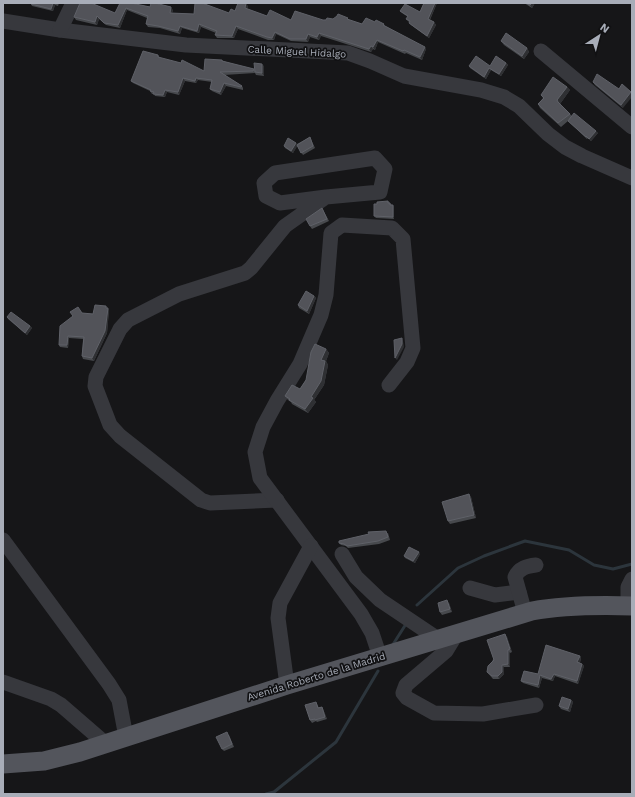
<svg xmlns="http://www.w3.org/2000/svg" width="635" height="797" font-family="'Work Sans',sans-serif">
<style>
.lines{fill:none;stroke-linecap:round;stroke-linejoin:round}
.stream{stroke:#2c353c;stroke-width:3}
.minor{stroke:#37383d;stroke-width:15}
.major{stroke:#53555c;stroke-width:19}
.wall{fill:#47494d}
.shaded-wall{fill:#2f3033}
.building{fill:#525359;stroke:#5f6168}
.labels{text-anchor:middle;stroke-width:3.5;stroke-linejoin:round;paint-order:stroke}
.street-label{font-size:10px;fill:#a8adb8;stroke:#111113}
</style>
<rect width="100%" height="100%" fill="#161618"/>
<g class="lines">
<!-- stream -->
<g class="stream">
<polyline points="417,605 458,568 484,556 525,541 569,550 594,565 613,569 632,564"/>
<polyline points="392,646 406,624"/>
<polyline points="266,794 274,792 336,742 378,671"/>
</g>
<!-- minor -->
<g class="minor">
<polyline points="3,21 60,30 186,45 348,53 370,61 404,76 481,90 504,97 519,106 548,134 565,147 582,156 632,178"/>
<polyline points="60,30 73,3"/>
<polyline points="541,51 632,127"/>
<polyline points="277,500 210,503 201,500 120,436 110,425 95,386 96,377 120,329 128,320 179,294 245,273 251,268 285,226 326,197 380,192 385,169 375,158 275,173 264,183 266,196 280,203 326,197"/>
<polyline points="3,540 109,684 119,700 126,737"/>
<polyline points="342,554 356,577 380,600 438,639"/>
<polyline points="470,588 495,595 519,592"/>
<polyline points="628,606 628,587 632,579"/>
<path d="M525,613L515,577C519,568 527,566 536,565"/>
<polyline points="457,633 446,651 406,685 403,693 407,698 434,713 483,714 536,705"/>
<polyline points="380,657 372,633 361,614 260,478 255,452 263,427 277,401 300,364 321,315 326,295 331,233 342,225 392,228 403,239 413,348 407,362 389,385"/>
<polyline points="3,682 51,699 61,705 106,744"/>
<polyline points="287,685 278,618 280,603 311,546"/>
</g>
<!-- major -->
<path class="major" d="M3,764L44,761L80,752L287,685L532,611C565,605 599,605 632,606"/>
</g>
<!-- wall -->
<g class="wall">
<polygon points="59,3 58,6 55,5 53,11 32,6 31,4"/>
<polygon points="120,3 173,10 172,13 194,14 229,13 248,6 247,9 267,16 291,20 323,20 333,19 349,20 362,24 375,22 384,24 385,26 426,49 422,60 406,53 405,54 378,42 375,50 373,49 371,52 321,36 319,40 310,37 308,42 291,41 276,34 274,40 268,40 238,29 234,38 217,38 215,35 216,33 201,27 199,33 182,28 180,34 160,28 148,27 146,24 147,18 127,10 120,28 106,25 99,19 97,25 76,20 74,17 115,13"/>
<polygon points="424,3 437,3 430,20 434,22 436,25 429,38 411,25 409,22 406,19 408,17 402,13 400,11 420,12"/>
<polygon points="524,3 535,3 532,8"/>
<polygon points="501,41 527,48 529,52 524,59 504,45"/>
<polygon points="158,55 160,58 204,71 222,60 223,61 254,70 264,66 264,76 256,75 255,73 224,75 242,86 243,88 243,90 226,86 221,95 212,91 210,89 212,82 198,80 196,83 185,81 179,95 167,92 165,97 155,96 154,94 152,94 150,91 133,83 131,81"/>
<polygon points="506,63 508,65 501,76 491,70 486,79 470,68 469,66 490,66"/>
<polygon points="593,82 619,89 623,108 595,85"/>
<polygon points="567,87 570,90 560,104 572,116 598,133 591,141 588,138 587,139 568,121 561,127 540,108 538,104 543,98 541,95"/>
<polygon points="310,137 315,148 303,155 297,146 293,153 285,148 284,146 297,144"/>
<polygon points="388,201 394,207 394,219 376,218 374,216 377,204"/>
<polygon points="322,208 329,221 312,229 310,226"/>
<polygon points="314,296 316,298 309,314 299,308 298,305"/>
<polygon points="106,306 109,310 107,333 94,361 83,359 82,356 83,339 69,338 68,348 60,347 59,345 82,313 93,314"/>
<polygon points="7,317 30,326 32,328 27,335 8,319"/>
<polygon points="326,349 329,353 326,361 328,365 324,385 314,400 316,402 308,413 292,404 291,402 288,400 285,396 300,389"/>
<polygon points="469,494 471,497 476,518 450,524 448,521"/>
<polygon points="388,533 390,540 379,544 348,548 346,546 341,545 339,543"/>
<polygon points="420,554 415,563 405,558 404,556"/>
<polygon points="449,603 452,612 442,615 440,612"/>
<polygon points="505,634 507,637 512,652 510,653 510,667 504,667 504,674 499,679 493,679 487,672"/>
<polygon points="580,656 581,658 580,663 582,664 584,666 578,684 555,676 553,681 542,678 539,688 523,683 521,681 538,674"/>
<polygon points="571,700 573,702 570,712 561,709 559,706"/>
<polygon points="316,702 319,708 322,707 323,709 327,719 317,722 316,721 312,723 310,720"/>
<polygon points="229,735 234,747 224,751 222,749"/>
</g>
<!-- shaded-wall -->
<g class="shaded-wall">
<polygon points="54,3 55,5 53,11 51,9"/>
<polygon points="246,3 248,6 246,11 245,8"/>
<polygon points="435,3 437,3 429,21 428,19"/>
<polygon points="532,3 535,3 532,8 530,5"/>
<polygon points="171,7 173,10 171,16 170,13"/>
<polygon points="126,8 127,10 120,28 118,25"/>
<polygon points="97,16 99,19 97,25 95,22"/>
<polygon points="434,22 436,25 429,38 427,36"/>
<polygon points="199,24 201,27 199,33 197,31"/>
<polygon points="180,26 182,28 180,34 178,31"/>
<polygon points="236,26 238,29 234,38 232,36"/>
<polygon points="275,32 276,34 274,40 272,38"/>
<polygon points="319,33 321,36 319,40 317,37"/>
<polygon points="308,34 310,37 308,42 306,39"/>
<polygon points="377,40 378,42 375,50 373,47"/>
<polygon points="371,46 373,49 371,52 369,49"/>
<polygon points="425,47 426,49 422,60 420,57"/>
<polygon points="527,48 529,52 524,59 522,56"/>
<polygon points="506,63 508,65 501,76 499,74"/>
<polygon points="262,64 264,66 264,76 262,73"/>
<polygon points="489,68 491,70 486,79 484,77"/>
<polygon points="183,78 185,81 179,95 178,92"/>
<polygon points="196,78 198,80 196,83 195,81"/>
<polygon points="224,83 226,86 221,95 220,92"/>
<polygon points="567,87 570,90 560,104 561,106 558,102 557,100"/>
<polygon points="165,90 167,92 165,97 163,95"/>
<polygon points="631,92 632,97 623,108 621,105"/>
<polygon points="596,131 598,133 591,141 589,139"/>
<polygon points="296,143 298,145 293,153 291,151"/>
<polygon points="393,205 394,207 394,219 393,217"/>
<polygon points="314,296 316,298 309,314 307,311"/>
<polygon points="106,306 109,310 107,333 94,361 92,358"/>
<polygon points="30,326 32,328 27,335 25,333"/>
<polygon points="68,336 69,338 68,348 67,345"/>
<polygon points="402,338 403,341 404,347 397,360 395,358"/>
<polygon points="326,349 329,353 326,361 328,365 324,385 314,400 316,402 308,413 305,409 311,397 321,360"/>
<polygon points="469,494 471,497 476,518 474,515"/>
<polygon points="419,552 420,554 415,563 413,561"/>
<polygon points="447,600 449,603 452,612 450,609"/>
<polygon points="505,634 507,637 512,652 510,649"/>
<polygon points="508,650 510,653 510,667 508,664"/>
<polygon points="580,656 581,658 579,665 577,662"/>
<polygon points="582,664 584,666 578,684 577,681"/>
<polygon points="502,665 504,667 504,674 499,679 498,676"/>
<polygon points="554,674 555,676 553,681 551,679"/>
<polygon points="540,675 542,678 539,688 538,685"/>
<polygon points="571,700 573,702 570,712 568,709"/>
<polygon points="322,707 323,709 327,719 325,717"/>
</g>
<!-- building -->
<g class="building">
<polygon points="31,3 53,3 51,9 31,4"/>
<polygon points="80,3 91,3 115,13 120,3 131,3 150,7 151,3 155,3 171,7 170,13 194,14 195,3 202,3 229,13 231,9 235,11 238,3 246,3 245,8 267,16 270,10 291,20 295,11 323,20 326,20 327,18 333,19 337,16 338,14 348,18 347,19 362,24 366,18 375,22 376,20 384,24 383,25 425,47 420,57 404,50 403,51 377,40 373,47 371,46 369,49 319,33 317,37 308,34 306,39 290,39 275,32 272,38 267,37 236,26 232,36 215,35 217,31 199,24 197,31 180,26 178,31 158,26 146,24 148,16 126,8 118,25 104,23 97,16 95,22 74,17"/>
<polygon points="424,3 435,3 428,19 434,22 427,36 409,23 410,21 406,19 408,16 400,11 405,4 420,12"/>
<polygon points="526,3 532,3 530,5"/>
<polygon points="506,33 527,48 522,56 501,41"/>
<polygon points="143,51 158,55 158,57 181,63 182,60 204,71 205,59 222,60 222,61 254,69 253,71 220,72 242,86 241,87 224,83 220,92 210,89 212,80 196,78 195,81 183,78 178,92 165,90 163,95 153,94 154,92 150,91 151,90 131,81"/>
<polygon points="476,56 490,66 496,56 506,63 499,74 489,68 484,77 469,66"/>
<polygon points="254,63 262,64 262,73 255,72"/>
<polygon points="597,74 619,89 622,84 631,92 621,105 593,82"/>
<polygon points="553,77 567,87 557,100 558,102 570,114 558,123 538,104 544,98 541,95"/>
<polygon points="574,113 596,131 589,139 586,136 586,137 568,121"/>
<polygon points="310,137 313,146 301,153 297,145"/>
<polygon points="288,138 296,143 291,151 284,146"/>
<polygon points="388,201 388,203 390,203 390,205 393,205 393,217 374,216 374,204 377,204 377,202"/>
<polygon points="322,208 327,219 310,226 306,219"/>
<polygon points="306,291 314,296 307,311 298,305"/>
<polygon points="95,305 106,306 106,308 108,308 105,331 92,358 82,356 84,337 68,336 67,345 59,345 60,326 73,316 70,312 78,307 82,313 93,314"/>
<polygon points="11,312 30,326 25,333 7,317"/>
<polygon points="402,338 402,344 395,358 394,340"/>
<polygon points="315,344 326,349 321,360 325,361 321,381 311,397 313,398 305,409 289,400 290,399 285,396 292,385 300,389 306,380 311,352"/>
<polygon points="469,494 474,515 448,521 442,502"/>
<polygon points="386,531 388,537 378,541 347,546 344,544 339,543 339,541 369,534 368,532"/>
<polygon points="409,547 419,552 413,561 404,556"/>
<polygon points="447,600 450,609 440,612 438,603"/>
<polygon points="505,634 510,649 508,650 508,664 502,665 502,672 498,676 492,676 487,672 488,666 494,660 487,640"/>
<polygon points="546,645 580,656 577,662 582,664 577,681 554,674 551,679 540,675 538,685 521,681 524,671 538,674"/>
<polygon points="562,697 571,700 568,709 559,706"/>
<polygon points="316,702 318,708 322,707 325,717 315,720 315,719 310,720 305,705"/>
<polygon points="227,732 232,744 222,749 216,737"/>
</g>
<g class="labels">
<!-- street labels -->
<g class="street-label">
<text transform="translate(297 51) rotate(3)" y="4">Calle Miguel Hidalgo</text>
<text transform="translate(316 676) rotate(-17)" y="4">Avenida Roberto de la Madrid</text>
</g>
</g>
<!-- border -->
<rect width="635" height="797" fill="none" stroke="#a8adb8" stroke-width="8"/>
<!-- north arrow -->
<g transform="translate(599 36) rotate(36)" stroke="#111113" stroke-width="3" paint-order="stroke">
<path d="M0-3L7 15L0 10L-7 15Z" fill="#a8adb8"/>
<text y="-6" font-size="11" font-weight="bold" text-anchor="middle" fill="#a8adb8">N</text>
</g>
</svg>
